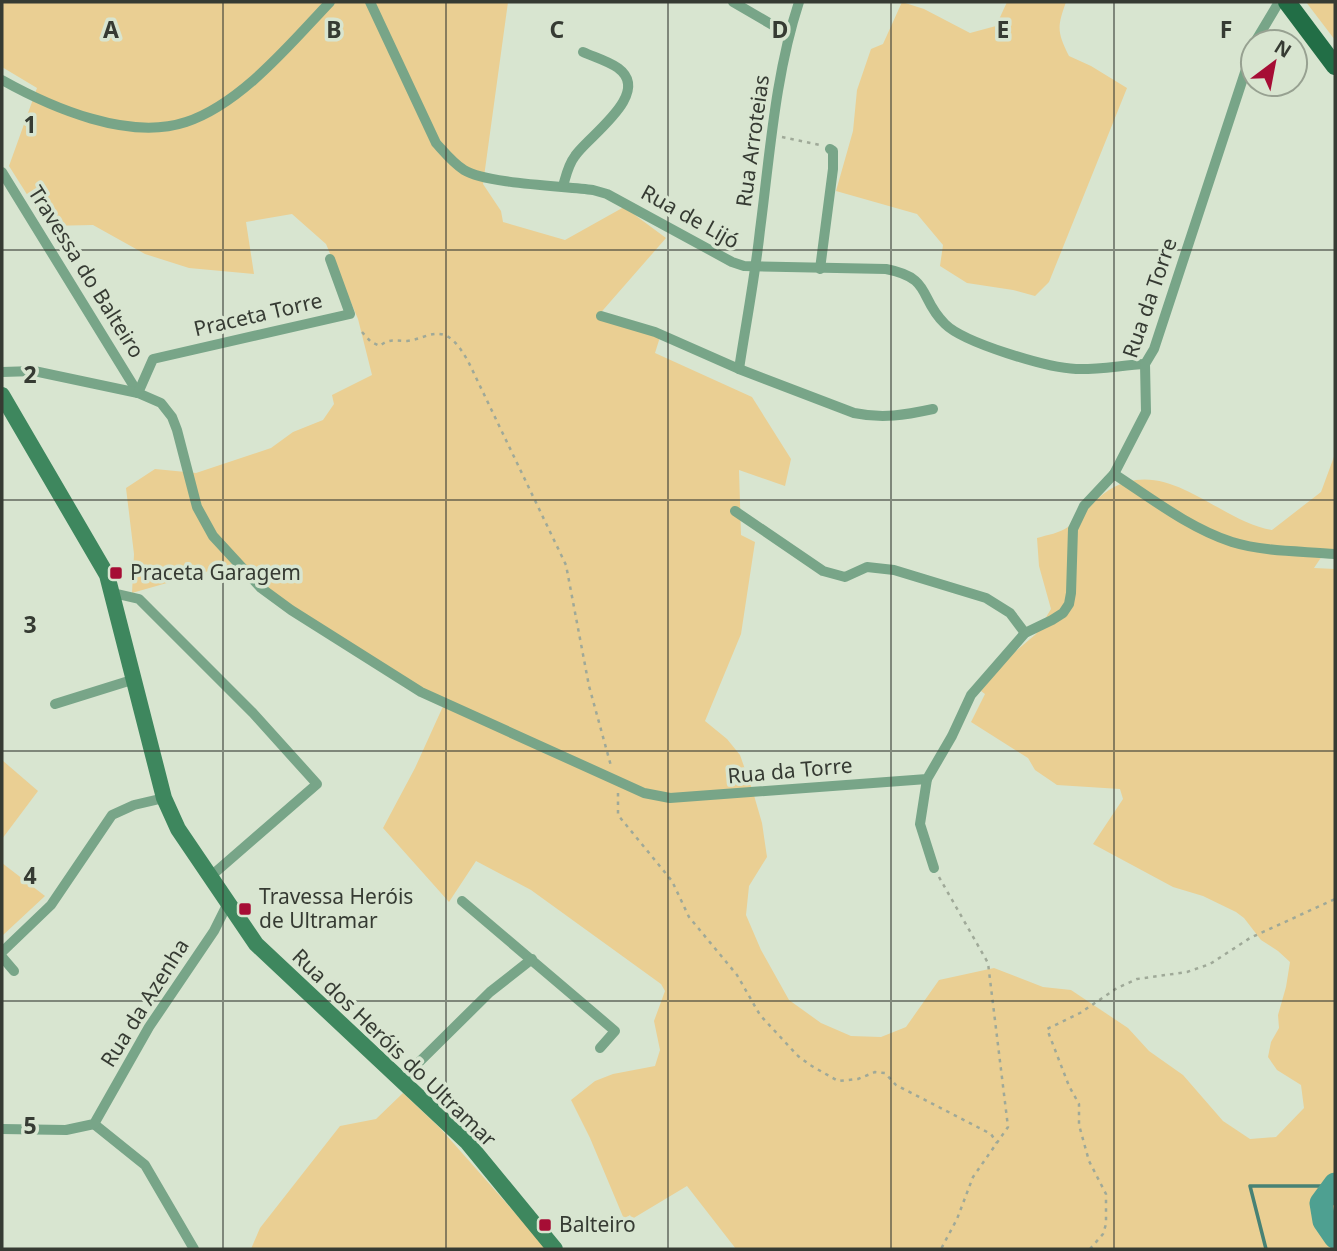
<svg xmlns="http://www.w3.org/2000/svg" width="1337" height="1251" font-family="'Noto Sans',sans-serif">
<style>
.green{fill:#eacf93}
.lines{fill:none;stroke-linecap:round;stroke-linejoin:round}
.stream{stroke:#478275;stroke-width:3.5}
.river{stroke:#4ea091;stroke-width:23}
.path{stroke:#9fa998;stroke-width:2.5;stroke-dasharray:3.5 5;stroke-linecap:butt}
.street{stroke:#78a588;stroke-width:10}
.secondary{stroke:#3e875e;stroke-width:16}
.primary{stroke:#226e46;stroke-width:18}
.grid{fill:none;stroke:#363b33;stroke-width:2;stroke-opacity:0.55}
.poi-dot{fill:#a60d35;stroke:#d8e5d0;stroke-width:2.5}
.labels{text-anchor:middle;stroke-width:7;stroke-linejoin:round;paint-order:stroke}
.street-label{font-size:21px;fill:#363b33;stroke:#d8e5d0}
.poi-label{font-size:21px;fill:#363b33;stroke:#d8e5d0;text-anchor:start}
.grid-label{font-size:23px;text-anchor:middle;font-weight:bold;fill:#363b33;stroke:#d8e5d0;stroke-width:7;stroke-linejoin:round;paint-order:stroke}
</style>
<rect width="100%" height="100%" fill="#d8e5d0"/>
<!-- green -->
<g class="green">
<path d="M2,2H508L483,184L501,211L503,222L565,240L624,207L666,238L597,317L660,337L655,353L752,397L791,459L785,486L739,470L741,535L755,542L741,634L705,721L727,739L740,755L753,792L762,823L767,857L749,886L746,915L761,950L789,1000L821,1023L851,1036L881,1037L906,1027L939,980L994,968L1043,987L1071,990L1128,1028L1149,1051L1183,1075L1223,1121L1250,1139L1276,1137L1304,1108L1301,1085L1277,1070L1268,1057L1271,1042L1279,1028L1278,1015L1286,987L1290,962L1278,951L1261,940L1244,918L1236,912L1203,896L1173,887L1093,844L1123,799L1120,789L1057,785L1035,770L1028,758L971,722L985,694L981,691L1009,657L1036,634L1051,609L1039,566L1037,538C1047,535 1060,533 1068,527C1090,511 1098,490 1127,482C1177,467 1225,523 1272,530L1321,492L1335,454V551L1324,553L1314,568L1335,569V1249H736L687,1186L632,1219L630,1215L624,1219L590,1138L571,1100L595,1081L613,1074L655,1066L660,1050L654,1021L665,991L661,984L531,890L476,861L449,902L383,828L415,768L445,702L267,591L240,562L132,593L134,554L126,488L155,469L196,473L271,448L293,432L323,420L334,404L332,395L372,375L358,319L326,244L292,214L246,222L254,274L189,268L145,254L93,225L47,226L9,166L37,88L2,67Z"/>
<path d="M902,2L924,9L970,33L996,26L1007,2H1066C1057,27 1057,32 1069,56L1091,66L1127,88L1049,282L1035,296L1013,290L967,283L940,266L943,245L917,214L836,191L853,131L857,90L871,49L883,44Z"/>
<polygon points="1306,2 1335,2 1335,40"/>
<polygon points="2,760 38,791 2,839"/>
<polygon points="2,863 45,896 2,936"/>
<polygon points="403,1093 440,1128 547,1249 251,1249 260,1228 340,1126 376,1119"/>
</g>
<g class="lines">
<!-- stream -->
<polyline class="stream" points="1266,1249 1250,1186 1333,1186"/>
<!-- river -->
<polyline class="river" points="1335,1184 1321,1203 1324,1221 1335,1237"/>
<!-- path -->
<g class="path">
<polyline points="782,137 820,145"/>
<path d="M362,332L371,342L380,346C389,338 396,341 407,341C415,340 422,337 429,335C449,329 459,346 468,361L566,565L589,686L611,766"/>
<polyline points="618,793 618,815 672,881 689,917 737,975 760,1015 798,1056 810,1065 838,1081 858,1079 875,1072 885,1073 896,1085 991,1134 997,1143"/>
<polyline points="939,877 988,963 1008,1127 973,1177 957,1219 941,1249"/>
<polyline points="1090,1249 1103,1234 1106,1224 1106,1194 1089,1161 1079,1125 1079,1104 1069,1086 1047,1029 1080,1013 1117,988 1137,979 1187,972 1210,964 1250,938 1335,899"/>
</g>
<!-- street -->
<g class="street">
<path d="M370,2L436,143C445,153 453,163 464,170C487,184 563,186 593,190L607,194L732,262L744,266L886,269C933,278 918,298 945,324C964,343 1048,368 1076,369C1098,370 1123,365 1145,364"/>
<polyline points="733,2 788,34"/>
<polyline points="1255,42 1279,2"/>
<path d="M2,80C52,108 129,141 186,122C241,104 291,43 330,2"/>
<polyline points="2,172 138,393"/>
<path d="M563,186C566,176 568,165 575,156C587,137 653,94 618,68C608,61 594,57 583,52"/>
<polyline points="820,269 833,169 833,151 830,149"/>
<path d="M601,316L655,332L739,369L854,413C883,419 905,415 933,409"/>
<path d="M739,369C746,323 755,277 760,230C770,154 775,75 799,2"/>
<polyline points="2,372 34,371 138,393 161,403 172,417 177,430 197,507 213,536 261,588 291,610 421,692 644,793 670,798 927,779 952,736 971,695 1025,633 1052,620 1063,613 1069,604 1071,593 1073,529 1084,506 1114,474 1146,412 1145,364 1154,349 1253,48"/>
<polyline points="138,393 153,359 350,314 330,259"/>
<path d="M1114,474C1151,498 1189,528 1232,542C1265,552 1301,551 1335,554"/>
<polyline points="735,511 823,571 845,577 867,567 894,570 986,598 1010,613 1025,633"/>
<polyline points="113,593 139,599 253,713 317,784 211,876"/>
<polyline points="55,704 135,679"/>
<polyline points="927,779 920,824 934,868"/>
<polyline points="462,901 615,1031 600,1048"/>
<polyline points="2,952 51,905 112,815 134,805 164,798"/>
<polyline points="2,957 14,971"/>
<polyline points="401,1080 490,992 532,959"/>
<polyline points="94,1124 145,1165 194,1249"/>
<polyline points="2,1129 66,1130 94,1124 149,1027 214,931 228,903"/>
</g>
<!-- secondary -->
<polyline class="secondary" points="2,395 107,575 164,798 178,829 256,944 467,1142 555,1249"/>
<!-- primary -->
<polyline class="primary" points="1287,2 1335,66"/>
</g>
<!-- grid -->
<path class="grid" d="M223,2V1249M446,2V1249M668,2V1249M891,2V1249M1114,2V1249M2,250H1335M2,500H1335M2,751H1335M2,1001H1335"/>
<!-- markers -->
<g class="poi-dot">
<rect x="109" y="566" width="14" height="14" rx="3.5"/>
<rect x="238" y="902" width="14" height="14" rx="3.5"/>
<rect x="538" y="1218" width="14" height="14" rx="3.5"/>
</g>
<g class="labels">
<!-- street labels -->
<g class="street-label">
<text transform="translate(753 141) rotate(-82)" y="7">Rua Arroteias</text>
<text transform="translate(690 217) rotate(29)" y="7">Rua de Lijó</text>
<text transform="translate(86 272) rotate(58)" y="7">Travessa do Balteiro</text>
<text transform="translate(1150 298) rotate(-71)" y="7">Rua da Torre</text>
<text transform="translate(258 315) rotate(-13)" y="7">Praceta Torre</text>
<text transform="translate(790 771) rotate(-5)" y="7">Rua da Torre</text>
<text transform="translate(145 1003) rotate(-58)" y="7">Rua da Azenha</text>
<text transform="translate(394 1048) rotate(44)" y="7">Rua dos Heróis do Ultramar</text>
</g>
<!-- poi labels -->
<g class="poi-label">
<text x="130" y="580">Praceta Garagem</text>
<text x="259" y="904">Travessa Heróis<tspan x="259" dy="24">de Ultramar</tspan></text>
<text x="559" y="1232">Balteiro</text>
</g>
</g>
<g class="grid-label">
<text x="111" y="38">A</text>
<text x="334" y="38">B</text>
<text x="557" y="38">C</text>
<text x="780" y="38">D</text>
<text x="1003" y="38">E</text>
<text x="1226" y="38">F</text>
<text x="30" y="133">1</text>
<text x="30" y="383">2</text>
<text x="30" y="633">3</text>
<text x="30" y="884">4</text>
<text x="30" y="1134">5</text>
</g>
<!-- border -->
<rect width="1337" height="1251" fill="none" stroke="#363b33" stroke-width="7"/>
<!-- north arrow -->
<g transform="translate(1274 63) rotate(32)"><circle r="33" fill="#d8e5d0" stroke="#97a191" stroke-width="2"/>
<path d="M0-5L12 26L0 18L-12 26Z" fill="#a60d35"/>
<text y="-10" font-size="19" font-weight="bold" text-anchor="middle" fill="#363b33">N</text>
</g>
</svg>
